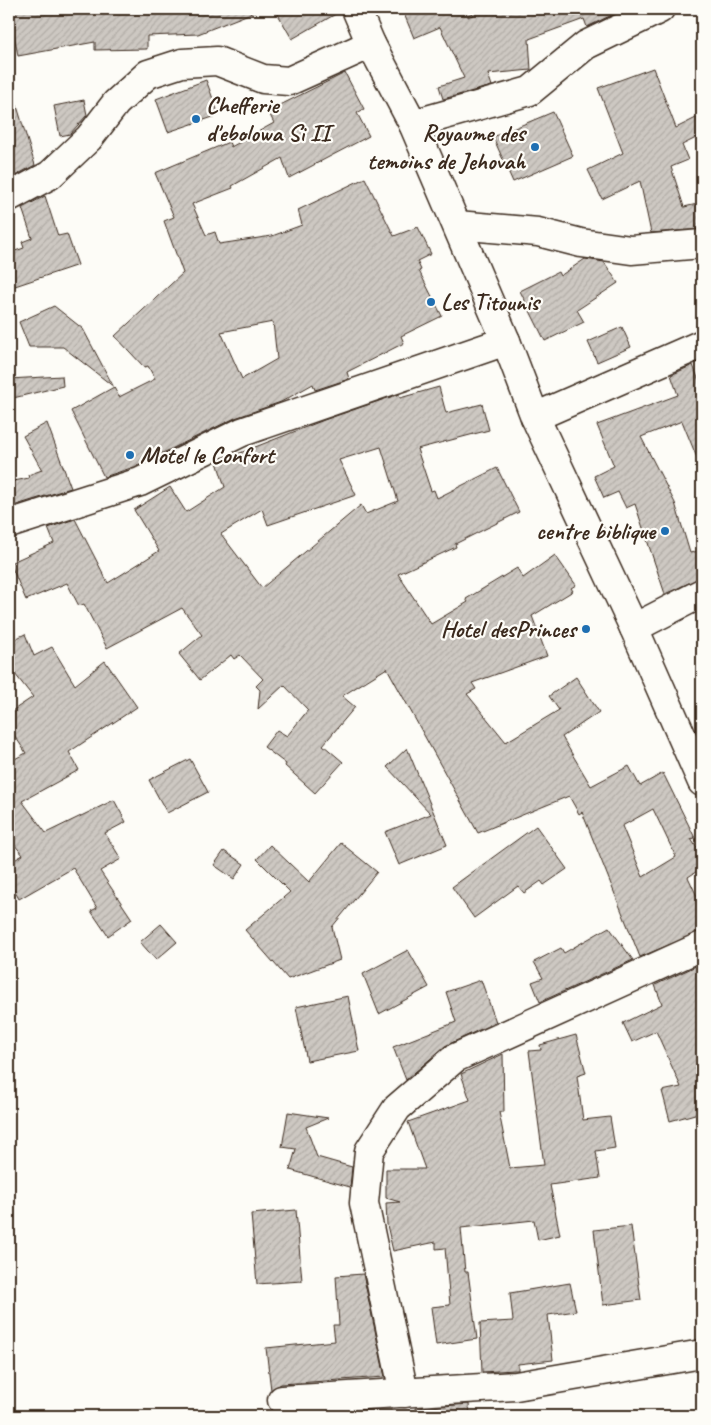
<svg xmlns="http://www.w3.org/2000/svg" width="711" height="1425" font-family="Caveat,sans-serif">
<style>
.building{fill:url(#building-hatch);stroke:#3b2a1e;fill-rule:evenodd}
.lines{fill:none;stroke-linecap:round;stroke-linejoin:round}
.street-casing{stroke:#3b2a1e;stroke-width:31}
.highway-casing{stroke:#3b2a1e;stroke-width:31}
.street{stroke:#fdfcf7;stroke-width:28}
.highway{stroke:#fdfcf7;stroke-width:28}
.poi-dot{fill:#1f6fb2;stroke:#fdfcf7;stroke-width:2}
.labels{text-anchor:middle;stroke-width:4.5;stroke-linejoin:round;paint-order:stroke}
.poi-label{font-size:24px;font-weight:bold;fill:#3b2a1e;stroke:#fdfcf7;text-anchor:start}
</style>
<defs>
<pattern id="building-hatch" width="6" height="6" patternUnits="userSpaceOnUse" patternTransform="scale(1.25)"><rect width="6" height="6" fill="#cdc8c2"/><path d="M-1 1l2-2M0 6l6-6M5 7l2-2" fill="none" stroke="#b1aca6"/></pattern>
</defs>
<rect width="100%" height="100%" fill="#fdfcf7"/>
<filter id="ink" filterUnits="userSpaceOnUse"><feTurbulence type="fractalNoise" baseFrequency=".02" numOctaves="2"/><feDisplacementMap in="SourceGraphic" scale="10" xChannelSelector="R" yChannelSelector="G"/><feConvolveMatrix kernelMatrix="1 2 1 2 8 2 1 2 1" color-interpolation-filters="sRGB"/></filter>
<g filter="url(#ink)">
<!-- building -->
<g class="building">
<polygon points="9,9 259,9 259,10 198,34 147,36 147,49 95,50 95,42 18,56"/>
<polygon points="275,9 341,9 341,11 292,39"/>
<polygon points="402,9 483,9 468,15 468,17 481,11 507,9 624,9 587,27 584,19 529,39 531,70 488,74 492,86 443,99 439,86 464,78 440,27 414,38"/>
<polygon points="653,68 676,128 702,115 702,135 682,145 688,160 671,167 684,207 702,203 702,229 651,233 640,181 602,199 588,170 623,153 598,88"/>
<path d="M345,73L364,109L357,113L369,136L289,178L282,158L232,186L233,188L192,204L206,235L215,232L219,244L272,236L302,225L298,210L365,178L394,236L418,227L431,254L417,261L421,270L419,271L442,316L401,336L404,343L347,372L349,379L315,390L313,384L281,402L235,418L134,467L104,477L71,411L114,387L63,347H29L19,322L54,306L83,329L119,397L155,379L148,366L144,367L115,336L183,273L164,221L174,217L155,173L229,142L231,147L274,123L268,111ZM273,322L277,359L242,379L221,332Z"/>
<polygon points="206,80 219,115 168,132 156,99"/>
<polygon points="13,93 35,165 9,179 9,94"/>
<polygon points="84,100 87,115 70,134 60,136 54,106"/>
<polygon points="553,112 573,156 513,182 493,137"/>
<polygon points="45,196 58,236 67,234 78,265 9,288 9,253 24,248 22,242 32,238 22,208"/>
<polygon points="585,259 604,262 618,283 577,310 584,322 545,341 520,291 558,272 560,276"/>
<polygon points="622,327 631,347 597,362 588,342"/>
<polygon points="693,365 702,389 702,470 682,421 641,437 675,503 690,553 702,550 702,577 665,594 635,504 626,508 618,492 604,498 594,476 614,466 597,425 678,395 671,375"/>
<polygon points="62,376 63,386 9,399 9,379"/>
<path d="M439,387L446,413L482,404L489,430L417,449L431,491L434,490L437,498L497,468L519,512L455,544L456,547L398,574L431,624L468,602L466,599L517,568L523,578L555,555L576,585L571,588L573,591L532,616L547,656L472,683L476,689L467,694L506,742L559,710L549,696L576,677L599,712L562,737L591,786L629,766L640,786L663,773L695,838L691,839L702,856V868L688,877L702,907V931L640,957L582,812L579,814L569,796L478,833L387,668L342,696L355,707L323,745L343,762L315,793L285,766L286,764L264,747L277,730L287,736L308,710L284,685L258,709L260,690L256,686L263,679L240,655L234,659L231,655L200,680L179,654L202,635L182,608L107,648L84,604L79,606L67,583L26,600L10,563L54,543L48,528L75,519L108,583L159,551L134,510L170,487L186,512L225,487L217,462L324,420L399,394L400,398ZM381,447L398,501L366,514L361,505L262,588L221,534L262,509L268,525L356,495L339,460ZM653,809L676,857L643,877L622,826Z"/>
<polygon points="47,423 71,488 10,507 9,482 29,478 28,475 42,470 23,436"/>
<polygon points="25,634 34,656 52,647 75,685 105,661 137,707 69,752 79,770 22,801 46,833 114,800 126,822 105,833 121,859 100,871 132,919 108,936 91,911 97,908 73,868 19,899 9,881 9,863 23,855 9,838 9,762 26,753 9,727 9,713 33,697 15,674 9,660 9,642"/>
<polygon points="407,748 447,845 399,865 385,832 431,814 387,767"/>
<polygon points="190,759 208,792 167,813 149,780"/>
<polygon points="536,826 567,869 544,885 541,881 524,893 518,886 474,918 452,887"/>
<polygon points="341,843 377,872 332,927 340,960 288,979 245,930 290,892 257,859 270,845 309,882"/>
<polygon points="224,851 244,864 234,879 214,865"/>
<polygon points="161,924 177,942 156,960 140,942"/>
<polygon points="609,927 633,960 540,1002 532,982 543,978 534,962 561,948 564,953"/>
<polygon points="408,950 429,987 379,1014 363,974"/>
<polygon points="696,966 702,983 702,1112 670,1121 662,1091 681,1087 656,1031 632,1042 623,1023 662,1004 655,985"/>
<polygon points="481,980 496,1022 445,1046 406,1080 393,1047 456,1022 446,992"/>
<polygon points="348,996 359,1051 307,1061 296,1007"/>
<polygon points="576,1035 586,1073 577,1076 583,1120 610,1117 615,1148 596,1151 600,1178 550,1185 560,1235 538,1240 534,1220 461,1228 465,1272 468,1272 477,1339 436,1345 431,1307 450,1305 445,1248 436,1249 436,1242 393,1251 387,1225 386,1203 400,1202 386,1198 386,1169 425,1169 408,1122 470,1100 461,1074 503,1054 504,1112 499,1112 510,1168 544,1165 529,1051 541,1050 540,1045"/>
<polygon points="288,1112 328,1118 306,1127 317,1157 352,1167 350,1187 290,1170 296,1149 282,1147"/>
<polygon points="296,1210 302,1281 257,1284 251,1214"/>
<polygon points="631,1226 641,1300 603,1305 594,1230"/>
<polygon points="363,1274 385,1377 281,1384 271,1390 266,1348 335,1341 333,1325 339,1325 336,1276"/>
<polygon points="570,1283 576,1311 548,1315 553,1360 518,1364 518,1370 514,1370 482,1372 480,1323 513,1321 510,1293"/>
<polygon points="469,1404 470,1416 417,1416 416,1408"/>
<polygon points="359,1411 360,1416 294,1415"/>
</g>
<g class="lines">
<!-- street casing -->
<g class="street-casing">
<g id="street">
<polyline points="413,124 530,91 586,45 660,9"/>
<polyline points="9,197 50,175 89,138 116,103 148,74 182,63 217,61 263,79 289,81 371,44"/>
<polyline points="457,225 538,232 581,243 631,250 702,244"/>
<polyline points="535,417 702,344"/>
<polyline points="9,524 140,482 242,432 506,341"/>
<polyline points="634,628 702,593"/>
<polyline points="404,1393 364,1203 369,1151 397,1108 455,1058 702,946"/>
<polyline points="282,1400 516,1386 702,1354"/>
</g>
</g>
<!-- highway casing -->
<g class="highway-casing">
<polyline id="highway" points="356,9 371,44 413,124 506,341 535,417 634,628 702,782"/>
</g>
<!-- street -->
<use href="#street" class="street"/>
<!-- highway -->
<use href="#highway" class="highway"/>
</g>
</g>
<!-- markers -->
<g class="poi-dot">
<circle cx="196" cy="119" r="5"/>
<circle cx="535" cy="147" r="5"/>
<circle cx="431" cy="302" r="5"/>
<circle cx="130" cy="455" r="5"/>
<circle cx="665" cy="531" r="5"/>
<circle cx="586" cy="629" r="5"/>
</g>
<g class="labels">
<!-- poi labels -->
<g class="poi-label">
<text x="206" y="113">Chefferie<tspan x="206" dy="28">d'ebolowa Si II</tspan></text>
<text x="525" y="141" text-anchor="end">Royaume des<tspan x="525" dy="28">temoins de Jehovah</tspan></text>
<text x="441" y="310">Les Titounis</text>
<text x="140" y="463">Motel le Confort</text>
<text x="655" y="539" text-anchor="end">centre biblique</text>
<text x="576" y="637" text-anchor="end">Hotel desPrinces</text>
</g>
</g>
<!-- margin -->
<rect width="711" height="1425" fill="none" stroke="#fdfcf7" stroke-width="30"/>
<rect x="15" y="15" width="681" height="1395" fill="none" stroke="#3b2a1e" stroke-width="2" filter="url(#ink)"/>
</svg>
